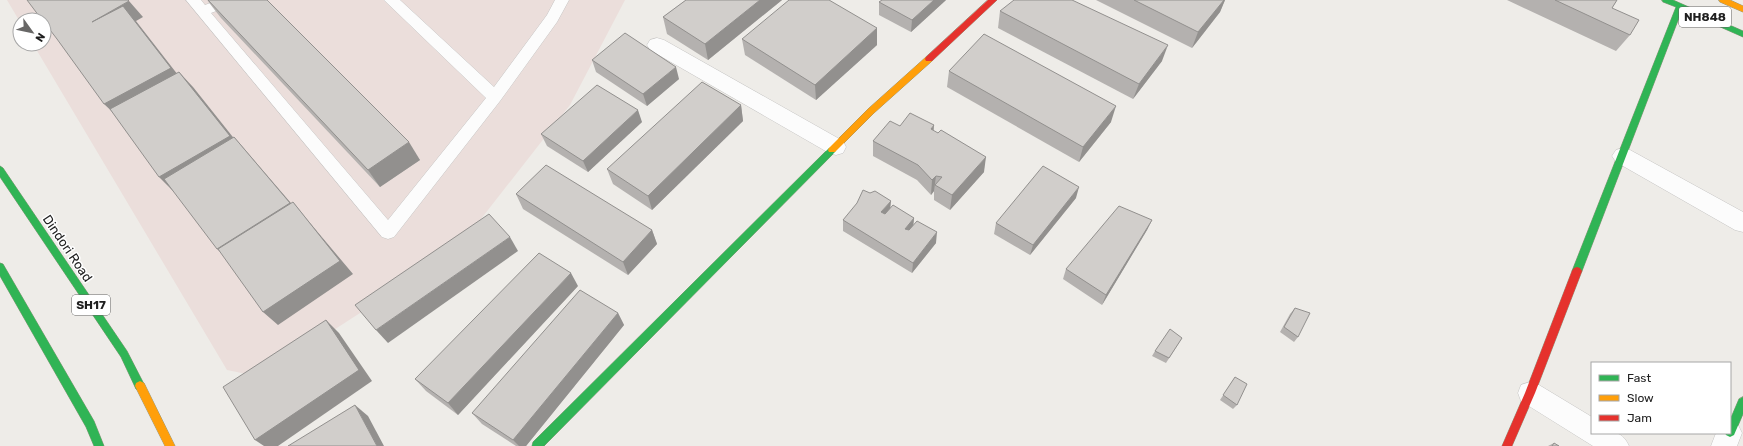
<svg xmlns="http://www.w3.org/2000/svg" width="1743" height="446" font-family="Rubik,sans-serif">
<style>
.commercial{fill:#ebdedb}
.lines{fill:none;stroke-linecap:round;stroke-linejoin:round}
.lane-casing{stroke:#c5c4c3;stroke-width:1}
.street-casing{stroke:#c5c4c3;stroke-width:1}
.fast-casing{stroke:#949781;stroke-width:1}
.slow-casing{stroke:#949781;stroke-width:1}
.jam-casing{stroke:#949781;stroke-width:1}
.lane{fill:#fcfcfc;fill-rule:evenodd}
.street{fill:#fcfcfc;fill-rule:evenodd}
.fast{fill:#30b455;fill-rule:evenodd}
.slow{fill:#ff9f0a;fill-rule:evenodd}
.jam{fill:#e5322d;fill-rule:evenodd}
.wall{fill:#b4b1af}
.shaded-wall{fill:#92908e}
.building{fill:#d1cecb;stroke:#92908e}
.labels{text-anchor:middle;stroke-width:3;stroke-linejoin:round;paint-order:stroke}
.shield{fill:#fff;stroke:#636363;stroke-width:1}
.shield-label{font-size:12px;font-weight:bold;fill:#202020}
.street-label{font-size:13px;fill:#202020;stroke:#fff}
</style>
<rect width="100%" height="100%" fill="#eeece8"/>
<!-- commercial -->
<polygon class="commercial" points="7,0 625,0 570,105 456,251 261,377 227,370 33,44 44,44 44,20 20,20 20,22"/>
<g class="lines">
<!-- lane casing -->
<g class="lane-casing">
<polygon id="lane" points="186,0 201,0 205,5 218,0 239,0 237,3 211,13 388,220 486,98 384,0 400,0 494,87 547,15 555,0 569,0 557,22 500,101 394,237 388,239 382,237"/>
</g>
<!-- street casing -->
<g class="street-casing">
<g id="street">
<polygon points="657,38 664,40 843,141 846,147 843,153 836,155 829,153 650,50 647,45 650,40"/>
<polygon points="1623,148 1630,150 1743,212 1743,232 1735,230 1616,162 1612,156 1616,150"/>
<path d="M1530,382L1539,385L1592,417V433C1609,433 1621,428 1629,446H1593L1521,401L1518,393L1521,385Z"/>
<polygon points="1730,421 1738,425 1742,433 1737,446 1711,446 1716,433 1730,433"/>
</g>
</g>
<!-- fast casing -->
<g class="fast-casing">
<g id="fast">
<polygon points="1662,0 1673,0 1743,31 1743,37 1682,10 1582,271 1580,274 1577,275 1574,274 1572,271 1676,7 1663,2"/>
<polygon points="832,147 836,150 835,152 544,446 532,446 533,442 829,148"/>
<polygon points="0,166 3,168 127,351 145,386 144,389 140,391 136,389 121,357 0,177"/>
<polygon points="0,263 3,264 94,421 104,446 94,446 86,427 0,276"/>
<polygon points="1743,397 1743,414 1734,435 1730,437 1726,435 1725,433 1730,433 1730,420 1739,399"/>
</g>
</g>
<!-- slow casing -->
<g class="slow-casing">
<g id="slow">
<polygon points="1719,0 1730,0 1743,6 1743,12 1720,2"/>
<polygon points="929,56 932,57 933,59 932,61 874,113 835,152 829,152 828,150 829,148 868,109 926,57"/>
<polygon points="140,381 144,383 175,446 165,446 135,386 136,383"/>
</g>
</g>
<!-- jam casing -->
<g class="jam-casing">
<g id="jam">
<polygon points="988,0 997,0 932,61 926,61 925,59 926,57"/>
<polygon points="1577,267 1580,268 1582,271 1535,393 1512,446 1502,446 1525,393 1572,271 1574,268"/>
</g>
</g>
<!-- lane -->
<use href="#lane" class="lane"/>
<!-- street -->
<use href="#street" class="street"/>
<!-- fast -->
<use href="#fast" class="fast"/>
<!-- slow -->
<use href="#slow" class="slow"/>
<!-- jam -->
<use href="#jam" class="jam"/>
</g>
<!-- wall -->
<g class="wall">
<polygon points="207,0 420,160 380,187 221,18"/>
<polygon points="686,0 782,0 708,60 667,34 663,17"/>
<polygon points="882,0 946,0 911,32 879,15 879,2"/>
<polygon points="1096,0 1225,0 1220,12 1192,48"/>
<polygon points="1507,0 1617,0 1612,8 1630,35 1616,51"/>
<polygon points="1000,11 1162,61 1133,99 998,28"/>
<polygon points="877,28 877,45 816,100 745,55 742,39"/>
<polygon points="592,60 679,79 647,106 596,72"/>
<polygon points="949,71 1111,122 1079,162 947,87"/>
<polygon points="741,105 743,121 652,210 613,184 607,169"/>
<polygon points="642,122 588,172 547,146 541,134"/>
<polygon points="900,126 934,131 984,172 950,210 934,200 934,191 931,195 917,180 873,156 873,141"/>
<polygon points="516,194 652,230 657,244 628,275 523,209"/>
<polygon points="1076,198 1030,255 994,234 996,223"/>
<polygon points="891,208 914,218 913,225 936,243 912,273 843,231 843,220"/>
<polygon points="1152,220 1147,230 1102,305 1063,279 1066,269"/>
<polygon points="578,286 458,415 426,391 415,379"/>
<polygon points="1295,308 1298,337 1294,342 1280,332 1290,314"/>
<polygon points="618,313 624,325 526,446 516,446 482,424 472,413"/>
<polygon points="1182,338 1166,363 1152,356 1155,351"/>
<polygon points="1235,377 1237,405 1233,409 1220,400"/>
<polygon points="1554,443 1559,446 1548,446"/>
</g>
<!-- shaded-wall -->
<g class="shaded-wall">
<polygon points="760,0 782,0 708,60 705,44"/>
<polygon points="934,0 946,0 911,32 912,20"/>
<polygon points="1224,0 1225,0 1220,12 1192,48 1198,32"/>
<polygon points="129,1 143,17 136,21 185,84 120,119 104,104 92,22"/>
<polygon points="877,28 877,45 816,100 815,85"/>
<polygon points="1168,45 1162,61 1133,99 1139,84"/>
<polygon points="676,67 679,79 647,106 643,94"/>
<polygon points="179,72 193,87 244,151 174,192 159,177"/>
<polygon points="741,105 743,121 652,210 648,196"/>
<polygon points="1116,106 1111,122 1079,162 1083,147"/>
<polygon points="638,110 642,122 588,172 583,161"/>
<polygon points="934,125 933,141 931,129"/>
<polygon points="234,137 303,217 232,262 217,249"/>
<polygon points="409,142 420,160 380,187 368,170"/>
<polygon points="986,157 984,172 950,210 952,195"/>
<polygon points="936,176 934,191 931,195 932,180"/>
<polygon points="1079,187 1076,198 1030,255 1033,245"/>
<polygon points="891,201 890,212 881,223 881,212"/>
<polygon points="293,202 305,217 353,274 278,325 263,312"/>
<polygon points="914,218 913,229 904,239 905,229"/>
<polygon points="1152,220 1147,230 1102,305 1106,295"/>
<polygon points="652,230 657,244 628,275 623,262"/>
<polygon points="937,232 936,243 912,273 913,263"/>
<polygon points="510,237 518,251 388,343 376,330"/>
<polygon points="571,273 578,286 458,415 448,403"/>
<polygon points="618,313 624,325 526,446 519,446 513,440"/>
<polygon points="326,320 339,333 372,381 278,446 264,446 255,440"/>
<polygon points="355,405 368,416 384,446 377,446"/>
</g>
<!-- building -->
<g class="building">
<polygon points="27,0 128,0 129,1 92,22 123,6 171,68 104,104 57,39 44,22 44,20 42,20"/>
<polygon points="208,0 267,0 409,142 368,170"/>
<polygon points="686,0 760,0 705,44 663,17"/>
<polygon points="789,0 829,0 877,28 815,85 742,39"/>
<polygon points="882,0 934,0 912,20 879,2"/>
<polygon points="1014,0 1072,0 1168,45 1139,84 1000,11"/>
<polygon points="1134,0 1224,0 1198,32"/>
<polygon points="1555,0 1617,0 1612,8 1639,20 1630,35"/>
<polygon points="625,33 676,67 643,94 592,60"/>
<polygon points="984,34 1116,106 1083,147 949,71"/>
<polygon points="179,72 230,136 159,177 110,109"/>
<polygon points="702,82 741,105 648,196 607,169"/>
<polygon points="597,85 638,110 583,161 541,134"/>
<polygon points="910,113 934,125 931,129 938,133 941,130 986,157 952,195 935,185 942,177 936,176 932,180 918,165 873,141 890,121 900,126"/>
<polygon points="234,137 290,203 217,249 164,179"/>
<polygon points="546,165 652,230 623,262 516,194"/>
<polygon points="1043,166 1079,187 1033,245 996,223"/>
<polygon points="863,190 870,193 875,191 891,201 881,212 885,214 893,205 914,218 905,229 909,230 917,221 937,232 913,263 843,220 857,203"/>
<polygon points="293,202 340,261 263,312 218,249"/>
<polygon points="1119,206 1152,220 1106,295 1066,269"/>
<polygon points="489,214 510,237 376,330 355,305"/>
<polygon points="539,253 571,273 448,403 415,379"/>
<polygon points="580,290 618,313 513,440 472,413"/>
<polygon points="1295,308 1310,313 1298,337 1284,327"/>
<polygon points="326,320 359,370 255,440 223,387"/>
<polygon points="1170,329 1182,338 1169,358 1155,351"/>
<polygon points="1235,377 1247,384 1237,405 1223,395"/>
<polygon points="355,405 377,446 288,446"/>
<polygon points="1554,443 1559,446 1552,446"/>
</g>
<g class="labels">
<!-- shield labels -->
<g class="shield">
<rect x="1679" y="7" width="52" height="20" rx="3"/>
<rect x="72" y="295" width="38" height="20" rx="3"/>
</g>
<g class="shield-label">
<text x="1705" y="21">NH848</text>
<text x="91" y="309">SH17</text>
</g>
<!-- street labels -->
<g class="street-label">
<text transform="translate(68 248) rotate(56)" y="5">Dindori Road</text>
</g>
</g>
<!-- legend -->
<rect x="1591" y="362" width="140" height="72" fill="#ffffff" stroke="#a6a6a6"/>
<rect x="1599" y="375" width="20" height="6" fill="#30b455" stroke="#a6a6a6"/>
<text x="1627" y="382" font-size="12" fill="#202020">Fast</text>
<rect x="1599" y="395" width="20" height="6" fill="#ff9f0a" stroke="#a6a6a6"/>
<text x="1627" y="402" font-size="12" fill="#202020">Slow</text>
<rect x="1599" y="415" width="20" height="6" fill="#e5322d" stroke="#a6a6a6"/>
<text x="1627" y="422" font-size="12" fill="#202020">Jam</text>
<!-- north arrow -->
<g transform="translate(32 32) rotate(123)"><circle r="19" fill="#ffffff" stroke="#a6a6a6"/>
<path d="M0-3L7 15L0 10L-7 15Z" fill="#686766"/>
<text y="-6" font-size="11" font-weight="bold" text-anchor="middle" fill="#202020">N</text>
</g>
</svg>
